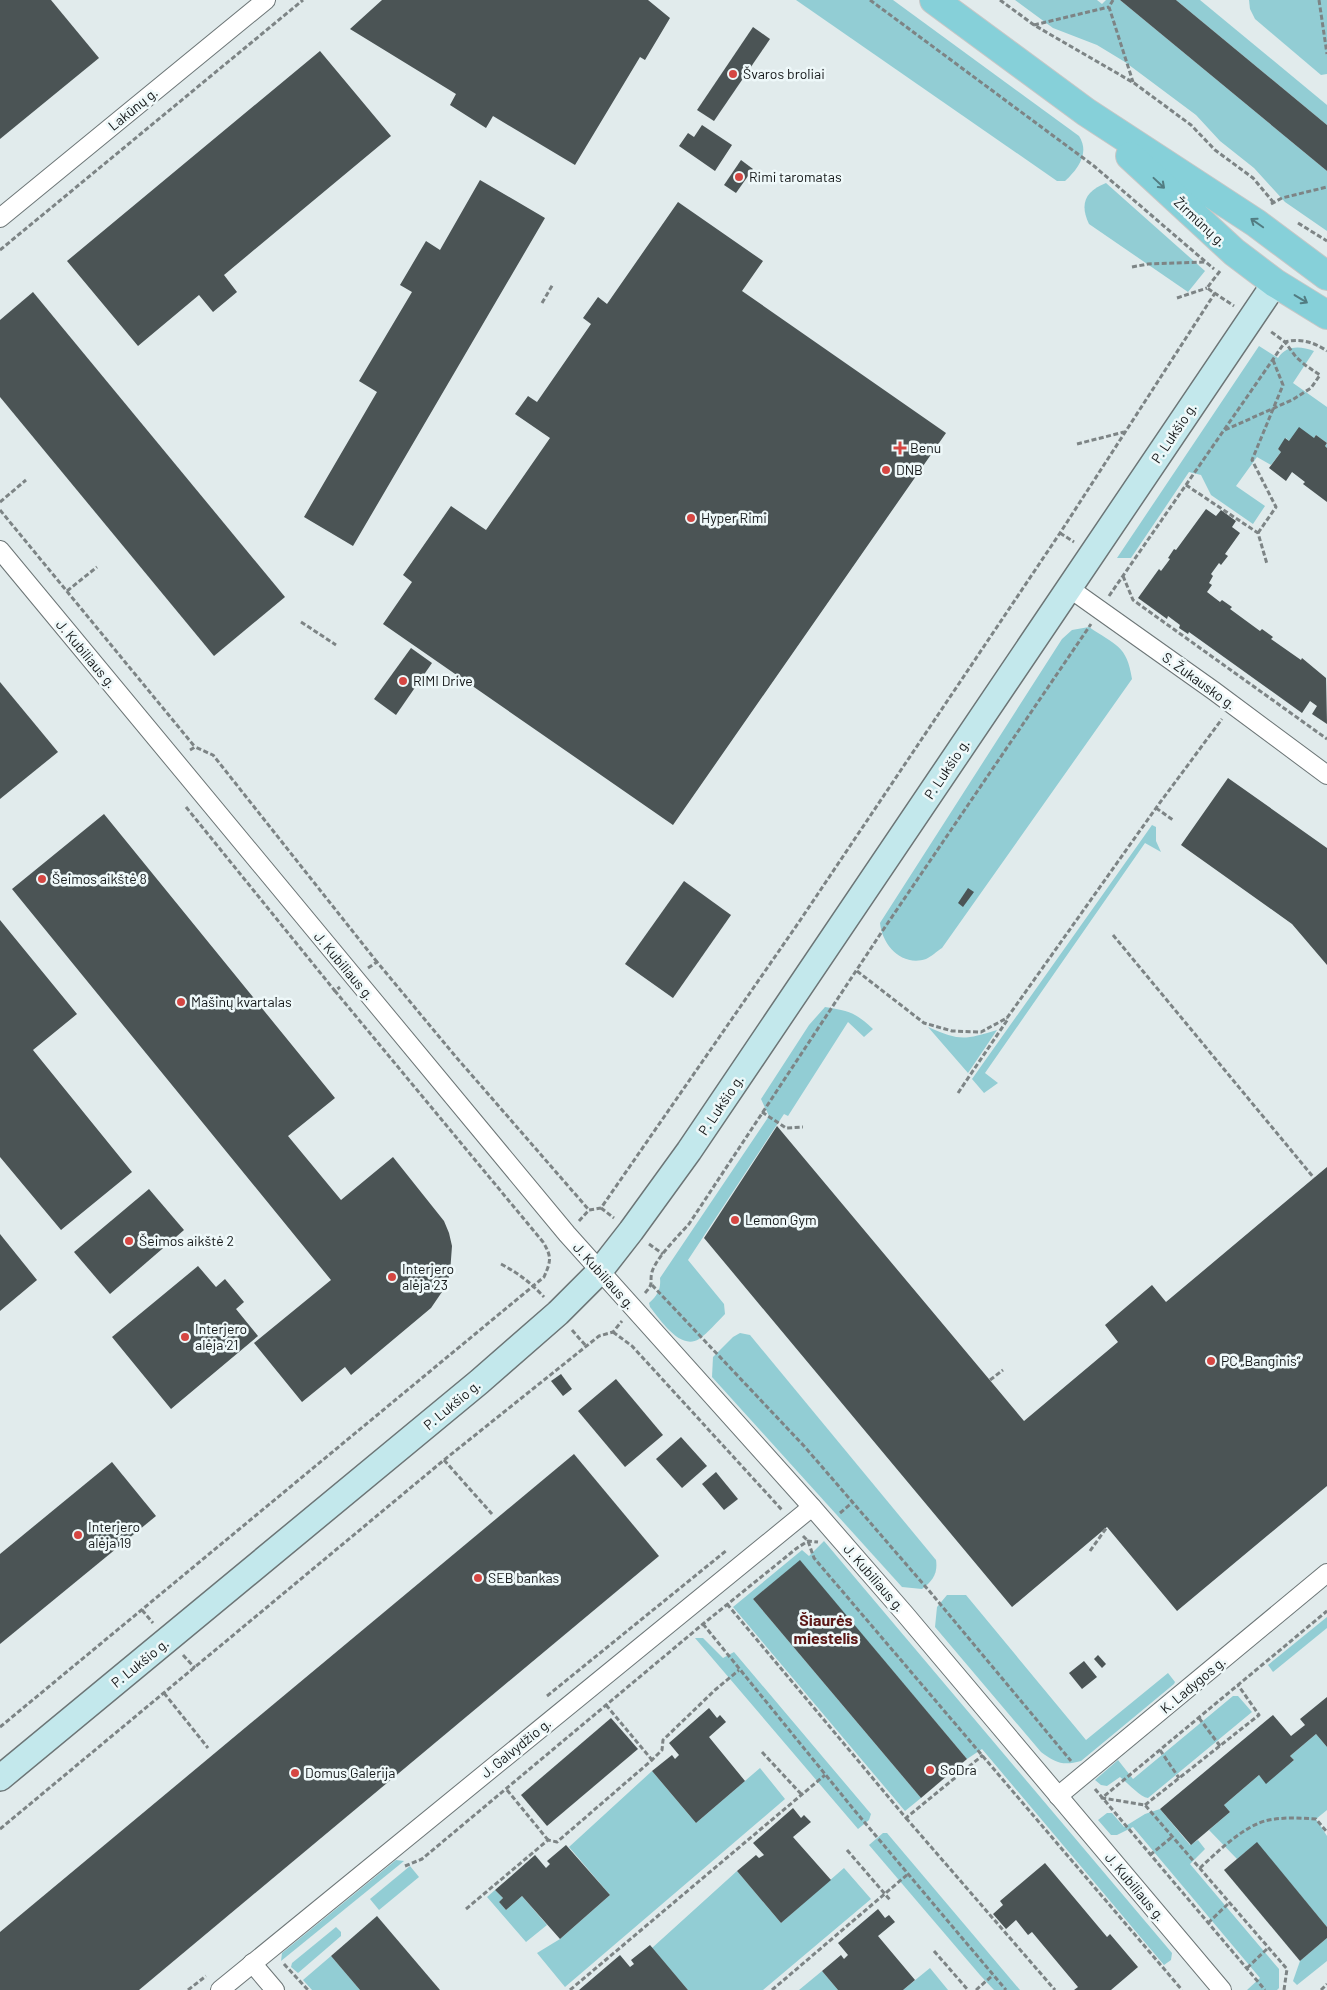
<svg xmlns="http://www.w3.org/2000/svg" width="1327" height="1990" font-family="Barlow,sans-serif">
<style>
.green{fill:#92cdd4}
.building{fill:#4b5455}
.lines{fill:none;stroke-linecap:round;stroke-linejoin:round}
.street-casing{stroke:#6c7576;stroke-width:20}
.secondary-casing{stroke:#6c7576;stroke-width:28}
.primary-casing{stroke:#c6c7c7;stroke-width:30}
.path{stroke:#7d8485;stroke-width:3;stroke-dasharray:5 2.5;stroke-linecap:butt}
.street{stroke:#fff;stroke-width:18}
.secondary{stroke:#c3e8ec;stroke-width:25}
.primary{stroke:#86d0d9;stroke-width:28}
.oneway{stroke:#527c82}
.poi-dot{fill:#d54642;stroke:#eef8f9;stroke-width:2}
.labels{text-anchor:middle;stroke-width:5;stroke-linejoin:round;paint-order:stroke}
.poi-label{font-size:14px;fill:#131617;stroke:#eef8f9;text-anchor:start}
.street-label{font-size:14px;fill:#131617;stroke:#eef8f9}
.quarter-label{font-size:16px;font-weight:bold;fill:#5b1716;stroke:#eef8f9}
</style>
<rect width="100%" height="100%" fill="#e1ebec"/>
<!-- green -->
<g class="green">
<path d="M796,0H893L1079,136C1090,153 1078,169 1065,181H1057Z"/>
<polygon points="1015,0 1097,0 1102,4 1106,0 1120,0 1327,171 1327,231 1285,202 1254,168 1220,141 1196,115 1125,62 1097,45 1053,28"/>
<polygon points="1176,0 1200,0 1327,105 1327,125"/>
<polygon points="1249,0 1327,0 1327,74 1321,75 1255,19 1250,9"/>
<path d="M1106,183L1205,271L1188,292L1089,224C1079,203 1086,191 1106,183Z"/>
<path d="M1259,346L1278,358C1287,345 1300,346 1314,351L1293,383L1327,407V448L1325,446L1327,443L1316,435L1314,438L1289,441L1286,438L1278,449L1281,452L1271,465L1257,457L1236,486L1265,506L1253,524L1211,495L1201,475L1189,472L1131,558H1117Z"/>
<path d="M1089,627C1115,645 1127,645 1132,679L942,948C937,951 931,957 926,959C902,967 882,945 880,923L1062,639L1072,630Z"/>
<polygon points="1152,825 1156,827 1156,841 1161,852 1145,843 985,1073 998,1083 984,1093 972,1079"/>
<path d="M825,1007C849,1011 855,1012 873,1029L864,1037L848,1022L788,1116L784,1114L688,1260L724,1304L725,1314C717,1322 708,1333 699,1339C680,1351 660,1319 650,1307L649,1303C658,1295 661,1289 660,1278L769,1116L761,1099L809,1025Z"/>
<path d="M928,1027C960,1041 964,1040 997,1030L968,1073Z"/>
<path d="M740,1333L750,1335L936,1560C938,1573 933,1581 922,1589L902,1587L712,1377L713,1357L733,1337Z"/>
<polygon points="824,1541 1172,1953 1171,1960 1164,1965 982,1749 967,1759 800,1561 753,1599 921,1798 905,1811 733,1607 802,1550 809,1556"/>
<path d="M947,1595H966L1086,1740L1168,1673L1175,1682L1174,1684L1081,1761C1063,1766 1056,1763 1041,1752L935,1627L937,1607Z"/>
<polygon points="1327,1617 1327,1628 1273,1672 1268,1665"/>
<polygon points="695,1638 703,1638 723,1658 734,1652 871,1814 869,1820 858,1829"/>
<path d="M1233,1696H1238L1252,1712L1148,1798C1140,1797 1128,1783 1120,1777L1107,1786L1101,1785L1095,1780L1118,1760L1133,1779Z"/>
<polygon points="1316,1734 1327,1747 1327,1810 1316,1819 1327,1836 1327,1927 1257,1843 1237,1859 1209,1830 1230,1812 1224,1805 1259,1775 1266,1783 1294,1760 1290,1756"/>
<polygon points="760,1768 785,1799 565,1987 537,1953 560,1939 610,1895 569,1847 652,1771 696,1823"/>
<polygon points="1160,1809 1190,1845 1198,1840 1205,1849 1190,1864 1279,1969 1279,1988 1277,1990 1247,1990 1260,1978 1133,1827 1117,1835 1111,1835 1098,1820 1107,1813 1112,1813 1124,1827 1145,1814"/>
<polygon points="883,1833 887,1833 1020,1990 994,1990 980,1975 869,1845"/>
<polygon points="396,1860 404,1861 281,1961 282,1953"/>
<polygon points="410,1866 419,1877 379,1910 370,1899"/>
<polygon points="844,1868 871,1899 763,1990 688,1990 652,1948 737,1871 781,1923"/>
<polygon points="495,1890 503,1898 499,1902 506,1910 522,1896 547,1925 526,1942 487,1897"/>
<polygon points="336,1927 341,1932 341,1936 298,1973 291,1967 292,1963"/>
<polygon points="1327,1938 1327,1961 1297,1985 1293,1981 1300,1961"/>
<polygon points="331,1956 360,1990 312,1990 303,1980"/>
<polygon points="930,1968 948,1990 903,1990"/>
<polygon points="822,1971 838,1990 799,1990"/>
</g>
<!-- building -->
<g class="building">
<polygon points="0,0 51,0 99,58 0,139"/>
<polygon points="382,0 648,0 670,18 645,60 640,57 575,165 493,116 486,128 450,105 456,94 350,29"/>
<polygon points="1120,0 1176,0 1327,125 1327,171"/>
<polygon points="753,27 770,39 714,121 697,110"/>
<polygon points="320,51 391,136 224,275 237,292 213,312 199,295 138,346 67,261"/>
<polygon points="702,125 732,145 715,171 679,146 688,133 694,137"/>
<polygon points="741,160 753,169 736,193 724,185"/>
<polygon points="480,180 545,218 353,546 304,517 377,392 359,381 412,292 400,285 426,241 440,250"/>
<polygon points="678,202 763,261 742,291 946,433 673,825 383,624 412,582 403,575 451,506 486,530 550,438 515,414 528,396 537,402 591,324 583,318 598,297 607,304"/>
<polygon points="33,292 285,597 214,656 0,397 0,320"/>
<polygon points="1299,427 1314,438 1316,435 1327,443 1325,446 1327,448 1327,502 1303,484 1305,482 1292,472 1286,481 1269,468 1281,452 1278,449 1285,438 1289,441"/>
<polygon points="1206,509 1216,516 1221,510 1236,521 1232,527 1240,533 1225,554 1228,556 1221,565 1219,563 1211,574 1213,576 1209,583 1212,585 1207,592 1220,602 1222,600 1232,607 1230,609 1260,631 1262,629 1273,637 1271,639 1301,660 1302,658 1326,678 1327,724 1312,714 1317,706 1310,701 1302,713 1189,632 1188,634 1179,628 1180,625 1168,616 1167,619 1138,598 1159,569 1161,571 1170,559 1168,558 1174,549 1176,550"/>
<polygon points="411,648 432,663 396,715 374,699"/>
<polygon points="0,682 58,752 0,799"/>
<polygon points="1228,778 1327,848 1327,965 1292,924 1181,845"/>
<polygon points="104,814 335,1098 288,1136 341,1200 393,1157 444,1221 449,1233 452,1246 450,1273 446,1286 431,1308 351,1375 345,1367 302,1402 254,1343 331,1280 12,889"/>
<polygon points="684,881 731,915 673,998 625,964"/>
<polygon points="968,888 974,892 963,907 958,903"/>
<polygon points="0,920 77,1014 33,1050 132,1172 61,1230 0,1157"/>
<polygon points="777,1126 1024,1421 1118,1342 1105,1325 1152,1285 1166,1302 1327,1167 1327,1486 1177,1611 1107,1527 1012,1607 704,1238"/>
<polygon points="149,1189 184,1230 110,1294 74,1252"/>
<polygon points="0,1234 37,1280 0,1311"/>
<polygon points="198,1266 216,1287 225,1279 244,1302 236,1309 258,1336 171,1409 112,1337"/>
<polygon points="561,1374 572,1389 563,1396 551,1381"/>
<polygon points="616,1379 663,1435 625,1467 578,1411"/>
<polygon points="681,1437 707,1466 682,1488 656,1459"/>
<polygon points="574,1454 659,1556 139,1990 0,1990 0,1932"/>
<polygon points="112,1462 156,1516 0,1644 0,1554"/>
<polygon points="716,1472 738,1499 724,1510 702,1484"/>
<polygon points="800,1560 967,1759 921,1798 753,1599"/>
<polygon points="1098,1655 1106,1664 1102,1668 1094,1659"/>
<polygon points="1084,1661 1097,1677 1082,1689 1069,1673"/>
<polygon points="1327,1697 1327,1747 1316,1734 1290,1756 1294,1760 1266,1784 1259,1775 1224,1805 1230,1812 1191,1845 1160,1809 1273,1715 1291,1736 1305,1725 1300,1719"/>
<polygon points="709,1708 717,1718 720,1715 726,1722 709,1737 745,1781 696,1823 652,1771 672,1755 675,1759 679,1755 669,1743"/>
<polygon points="611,1718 638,1749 547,1826 521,1795"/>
<polygon points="793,1808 801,1818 804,1815 811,1822 793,1837 831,1880 781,1923 737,1871 756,1855 759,1858 764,1855 753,1843"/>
<polygon points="1257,1842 1327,1927 1327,1938 1300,1961 1224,1870"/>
<polygon points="566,1845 610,1895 560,1939 522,1896 506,1910 499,1902 503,1898 495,1890 535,1855 546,1868 550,1864 547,1861"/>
<polygon points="1045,1863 1107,1937 1110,1934 1138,1967 1111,1990 1074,1990 1078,1987 1032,1932 1028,1935 1016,1920 1006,1929 993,1914 1003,1905 1000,1901"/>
<polygon points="878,1909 885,1918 889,1915 895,1922 878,1936 915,1980 903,1990 838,1990 822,1971 841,1955 844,1959 848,1955 838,1943"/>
<polygon points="377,1916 440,1990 360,1990 331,1956"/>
<polygon points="650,1945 688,1990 579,1990 620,1955 630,1967 634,1964 631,1960"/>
</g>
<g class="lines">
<!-- street casing -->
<g class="street-casing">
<g id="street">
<polyline points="0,218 266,0"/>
<polyline points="0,550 567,1234 812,1507 905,1614 1222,1990"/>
<polyline points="1069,588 1214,691 1327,775"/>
<polyline points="1058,1796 1327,1573"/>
<polyline points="252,1963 275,1990"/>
<polyline points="220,1990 812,1507"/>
</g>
</g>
<!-- secondary casing -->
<g class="secondary-casing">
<polyline id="secondary" points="0,1778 479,1382 558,1313 599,1272 631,1231 689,1151 1275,283"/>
</g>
<!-- primary casing -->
<g class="primary-casing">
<g id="primary">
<polyline points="934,0 1086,112 1256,223 1327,276"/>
<polyline points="1130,156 1234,252 1275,283 1327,315"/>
</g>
</g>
<!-- path -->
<g class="path">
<polyline points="870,0 1094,166 1214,269"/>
<polyline points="1000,0 1034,25 1134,83 1191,125 1215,150 1253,178 1274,203"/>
<polyline points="1113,0 1109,7 1133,82"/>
<polyline points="1319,0 1327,54"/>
<polyline points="1034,25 1109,7"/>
<polyline points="1271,204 1282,198 1327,187"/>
<polyline points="1298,223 1327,241"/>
<polyline points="0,250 303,0"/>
<polyline points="1132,267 1148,264 1206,262"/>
<polyline points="1220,271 1207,288 1234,306"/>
<polyline points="1177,298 1207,288"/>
<polyline points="542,303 553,284"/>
<polyline points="1225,430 1292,400 1311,388 1320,375 1305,365 1296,357 1285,342 1270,331"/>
<polyline points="1077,444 1124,432"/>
<polyline points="1186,485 1258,533 1267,564"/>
<polyline points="0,502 26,480"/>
<polyline points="0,510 195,747"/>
<polyline points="1060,533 1074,542"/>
<polyline points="1258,533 1276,507 1252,460 1283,385 1273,360"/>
<polyline points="1123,576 1133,600 1327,739"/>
<polyline points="67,591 97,567"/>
<path d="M1109,596L1285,342C1300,338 1314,342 1327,351"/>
<polyline points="301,622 336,645"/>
<polyline points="190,750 195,747 213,755 377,962"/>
<polyline points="186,807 335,991"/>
<polyline points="1156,808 1173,820"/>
<polyline points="1113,935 1314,1178"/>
<polyline points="368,968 377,962 456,1057 589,1210"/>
<polyline points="857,971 924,1023 952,1031 981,1032 1007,1018 1156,808 1222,719"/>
<polyline points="958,1093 1008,1019 1007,1018"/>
<polyline points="762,1112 786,1128 803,1127"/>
<polyline points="601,1208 614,1218"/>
<polyline points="579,1221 589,1210 601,1208 799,922 1060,533 1215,293"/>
<polyline points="649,1244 663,1254"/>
<path d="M501,1264C518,1273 531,1283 544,1297"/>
<polyline points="652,1285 804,1446 931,1593 1071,1761"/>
<path d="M645,1293C655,1282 649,1283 652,1272C656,1258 679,1235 689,1224L881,933L1091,624"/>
<polyline points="572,1330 586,1346"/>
<polyline points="613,1332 632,1346 782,1510"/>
<polyline points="990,1380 1003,1370"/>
<polyline points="444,1460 492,1514"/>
<polyline points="840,1513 853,1502"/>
<polyline points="803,1536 808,1541 814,1558 1182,1990"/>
<polyline points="1090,1551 1107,1527"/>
<polyline points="727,1604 906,1818 983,1755"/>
<polyline points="142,1610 153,1623"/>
<polyline points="703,1624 855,1811 1006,1990"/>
<polyline points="183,1655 195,1668"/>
<polyline points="164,1693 208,1748"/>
<polyline points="547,1696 727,1550"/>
<polyline points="606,1705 652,1760"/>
<polyline points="1199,1718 1220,1746"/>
<path d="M0,1727L544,1277C551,1261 552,1257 543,1242L335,991L340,987"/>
<polyline points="1160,1750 1179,1778"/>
<polyline points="762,1752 802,1795"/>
<polyline points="1095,1789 1265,1990"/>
<polyline points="507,1790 548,1840"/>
<polyline points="1145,1805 1259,1715 1238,1685"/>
<polyline points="906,1818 1055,1990"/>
<polyline points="0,1829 444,1460 599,1336 613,1332 622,1321"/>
<polyline points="847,1850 891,1901"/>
<polyline points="1150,1855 1172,1837"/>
<polyline points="405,1866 422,1859 703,1624 797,1548 808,1541 818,1542"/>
<path d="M1200,1868C1217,1852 1246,1824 1269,1820C1285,1817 1301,1818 1316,1819L1327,1832"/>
<polyline points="466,1909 548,1840 557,1842 652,1760 662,1750 663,1740 715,1690 739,1670"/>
<polyline points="1208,1923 1229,1903"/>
<polyline points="934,1951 968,1990"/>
<polyline points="284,1964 308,1990"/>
<polyline points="1247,1968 1268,1948"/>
<polyline points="188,1990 206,1976"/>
<polyline points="570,1990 825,1775"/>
<polyline points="772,1990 908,1874"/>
<polyline points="976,1990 993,1975"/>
<polyline points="1284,1990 1287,1969 1145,1805 1102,1798 1327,1611"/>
<polyline points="1321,1990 1327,1984"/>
</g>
<!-- street -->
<use href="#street" class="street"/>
<!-- secondary -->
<use href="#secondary" class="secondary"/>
<!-- primary -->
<use href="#primary" class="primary"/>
</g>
<!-- one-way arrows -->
<defs><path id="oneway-shaft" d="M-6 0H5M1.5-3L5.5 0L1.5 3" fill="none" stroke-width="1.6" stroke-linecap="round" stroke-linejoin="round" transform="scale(1.25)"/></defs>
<g class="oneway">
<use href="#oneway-shaft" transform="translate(1159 183) rotate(43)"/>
<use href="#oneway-shaft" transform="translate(1257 223) rotate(-145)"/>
<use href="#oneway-shaft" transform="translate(1301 299) rotate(31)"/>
</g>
<!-- markers -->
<g class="poi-dot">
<circle cx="733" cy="74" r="5"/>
<circle cx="739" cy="177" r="5"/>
<path d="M897.5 440.5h5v5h5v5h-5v5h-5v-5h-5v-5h5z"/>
<circle cx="886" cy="470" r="5"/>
<circle cx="691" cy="518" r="5"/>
<circle cx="403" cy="681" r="5"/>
<circle cx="42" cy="879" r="5"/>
<circle cx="181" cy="1002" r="5"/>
<circle cx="735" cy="1220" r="5"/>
<circle cx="129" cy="1241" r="5"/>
<circle cx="392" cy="1277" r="5"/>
<circle cx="185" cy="1337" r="5"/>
<circle cx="1211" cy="1361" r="5"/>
<circle cx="78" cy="1535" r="5"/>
<circle cx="478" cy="1578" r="5"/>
<circle cx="930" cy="1770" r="5"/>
<circle cx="295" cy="1773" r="5"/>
</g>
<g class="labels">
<!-- poi labels -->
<g class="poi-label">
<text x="743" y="79">Švaros broliai</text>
<text x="749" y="182">Rimi taromatas</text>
<text x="910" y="453">Benu</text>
<text x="896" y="475">DNB</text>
<text x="701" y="523">Hyper Rimi</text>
<text x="413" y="686">RIMI Drive</text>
<text x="52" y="884">Šeimos aikštė 8</text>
<text x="191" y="1007">Mašinų kvartalas</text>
<text x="745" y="1225">Lemon Gym</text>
<text x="139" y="1246">Šeimos aikštė 2</text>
<text x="402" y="1274">Interjero<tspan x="402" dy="16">alėja 23</tspan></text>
<text x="195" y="1334">Interjero<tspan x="195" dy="16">alėja 21</tspan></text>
<text x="1221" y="1366">PC „Banginis“</text>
<text x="88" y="1532">Interjero<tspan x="88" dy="16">alėja 19</tspan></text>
<text x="488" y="1583">SEB bankas</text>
<text x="940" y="1775">SoDra</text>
<text x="305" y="1778">Domus Galerija</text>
</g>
<!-- street labels -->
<g class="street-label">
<text transform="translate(133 109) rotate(-39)" y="5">Lakūnų g.</text>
<text transform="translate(1200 222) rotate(43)" y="5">Žirmūnų g.</text>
<text transform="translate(1174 433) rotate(-56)" y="5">P. Lukšio g.</text>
<text transform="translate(86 654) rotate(50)" y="5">J. Kubiliaus g.</text>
<text transform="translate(1199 681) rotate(36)" y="5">S. Žukausko g.</text>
<text transform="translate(947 769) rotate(-56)" y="5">P. Lukšio g.</text>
<text transform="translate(344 966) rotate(50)" y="5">J. Kubiliaus g.</text>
<text transform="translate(721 1105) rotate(-56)" y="5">P. Lukšio g.</text>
<text transform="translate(604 1276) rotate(48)" y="5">J. Kubiliaus g.</text>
<text transform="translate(452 1405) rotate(-40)" y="5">P. Lukšio g.</text>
<text transform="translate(874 1578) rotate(49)" y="5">J. Kubiliaus g.</text>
<text transform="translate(140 1663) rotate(-39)" y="5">P. Lukšio g.</text>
<text transform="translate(1193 1685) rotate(-40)" y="5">K. Ladygos g.</text>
<text transform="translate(516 1748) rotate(-39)" y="5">J. Galvydžio g.</text>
<text transform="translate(1135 1887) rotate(50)" y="5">J. Kubiliaus g.</text>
</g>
<!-- quarter labels -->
<g class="quarter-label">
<text x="826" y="1626">Šiaurės<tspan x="826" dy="18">miestelis</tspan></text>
</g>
</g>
</svg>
